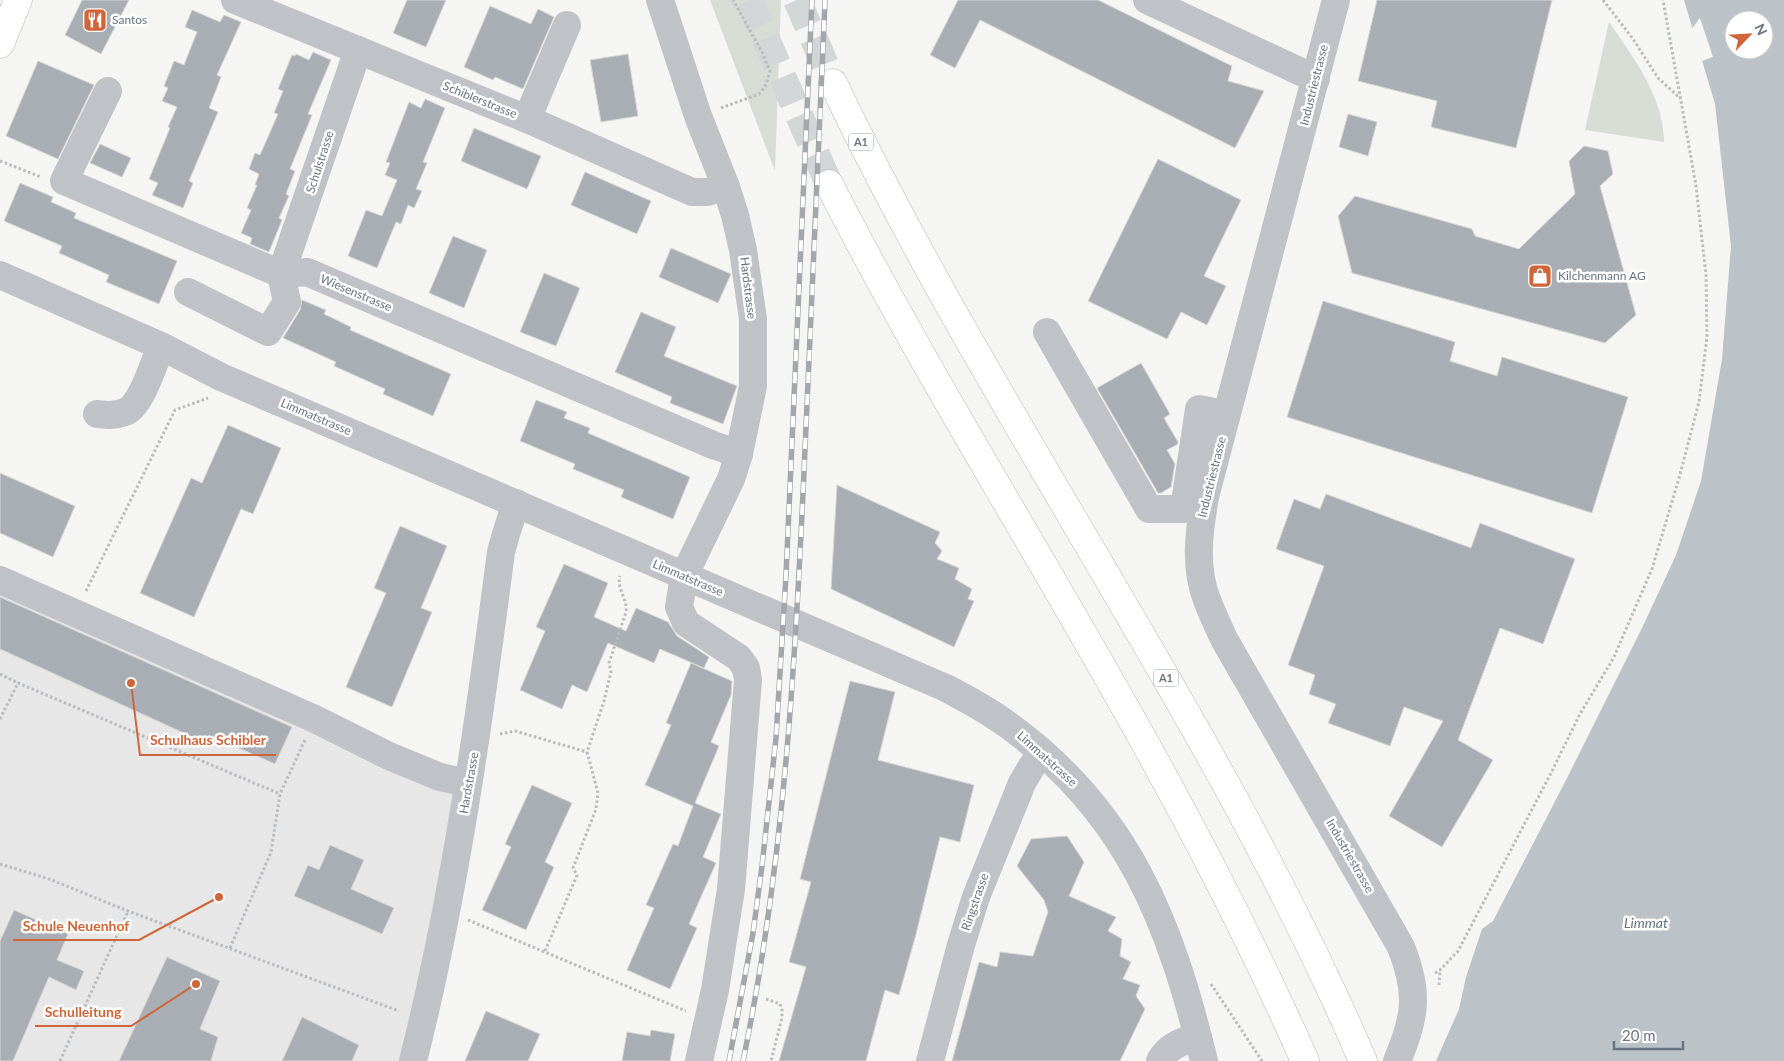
<svg xmlns="http://www.w3.org/2000/svg" width="1784" height="1061" font-family="Lato,sans-serif">
<style>
.built{fill:#e6e7e6}
.green{fill:#d7dcd4}
.water{fill:#bbc3c8;fill-rule:evenodd}
.pier{fill:#f5f6f3}
.building{fill:#a8aeb4;stroke:#d7d7d5}
.lines{fill:none;stroke-linecap:round;stroke-linejoin:round}
.highway-tunnel{stroke:#d2d6d6;stroke-width:28;stroke-dasharray:28 14;stroke-linecap:butt}
.major-casing{stroke:#b3b6ba;stroke-width:29}
.highway-casing{stroke:#b4b7ba;stroke-width:29}
.path{stroke:#b9bbbe;stroke-width:3;stroke-dasharray:2.5 2.5;stroke-linecap:butt}
.minor{stroke:#bfc2c6;stroke-width:28}
.major{stroke:#fff;stroke-width:28}
.highway{stroke:#fff;stroke-width:28}
.rail-casing{stroke:#a3a7ac;stroke-width:5.5}
.rail{stroke:#fff;stroke-width:4;stroke-dasharray:11;stroke-linecap:butt}
.labels{text-anchor:middle;stroke-width:5;stroke-linejoin:round;paint-order:stroke}
.shield{fill:#fff;stroke:#959ea6;stroke-width:1}
.shield-label{font-size:11px;font-weight:bold;fill:#687480}
.poi-label{font-size:12px;fill:#687480;stroke:#fff;text-anchor:start}
.street-label{font-size:12px;fill:#687480;stroke:#fff}
.water-label{font-size:14px;font-style:italic;fill:#64757d;stroke:#fff}
.leader{fill:none;stroke:#cf6539;stroke-width:2}
.callout-dot{fill:#cf6539;stroke:#fff;stroke-width:2}
.callout-label{font-size:14px;text-anchor:middle;font-weight:bold;fill:#cf6539;stroke:#fff;stroke-width:5;stroke-linejoin:round;paint-order:stroke}
</style>
<rect width="100%" height="100%" fill="#f5f6f3"/>
<!-- built -->
<polygon class="built" points="0,572 460,778 402,1061 0,1061"/>
<!-- green -->
<g class="green">
<polygon points="710,0 781,0 775,171"/>
<path d="M1609,22C1633,57 1664,97 1664,142L1585,130Z"/>
</g>
<!-- water -->
<path class="water" d="M1684,0H1784V1061H1436L1459,1009L1466,977L1482,929L1493,921L1565,782L1642,628L1676,555L1701,481L1722,359L1731,246L1715,104ZM1734,20H1764V50H1734Z"/>
<!-- pier -->
<polygon class="pier" points="1700,18 1713,57 1702,61 1700,55 1698,55 1690,31"/>
<!-- building -->
<g class="building">
<polygon points="82,0 129,0 101,54 65,35"/>
<polygon points="407,0 446,0 426,47 393,33"/>
<polygon points="958,0 1098,0 1232,66 1228,81 1264,91 1235,148 980,20 955,68 930,55"/>
<polygon points="1377,0 1552,0 1516,148 1431,127 1437,101 1358,81"/>
<polygon points="490,6 531,24 538,9 554,17 523,89 495,77 493,80 464,67"/>
<polygon points="192,10 220,22 224,15 241,22 217,75 221,77 209,108 218,112 189,181 193,183 183,208 152,195 158,183 149,179 170,128 168,127 177,107 162,101 168,88 164,86 174,61 184,65 197,32 185,27"/>
<polygon points="313,52 331,60 308,114 312,115 290,169 295,171 286,194 289,196 279,218 282,220 269,252 250,244 252,238 241,233 251,210 247,208 257,185 255,185 259,174 249,169 255,153 260,155 278,114 274,113 283,91 278,89 292,55 295,56 296,54 309,60"/>
<polygon points="628,54 638,116 601,122 590,60"/>
<polygon points="38,61 94,85 58,159 6,136"/>
<polygon points="425,99 445,108 423,162 427,163 416,189 422,191 414,208 408,205 401,224 396,222 377,268 348,256 366,210 382,216 397,180 385,175 390,163 386,162 409,102 421,108"/>
<polygon points="1348,114 1377,122 1368,156 1339,147"/>
<polygon points="474,128 541,156 527,189 461,161"/>
<polygon points="100,144 131,158 122,177 90,163"/>
<polygon points="1584,146 1608,151 1613,174 1600,186 1636,315 1605,343 1352,273 1338,216 1355,196 1472,229 1475,236 1519,249 1575,194 1569,161"/>
<polygon points="1158,159 1241,200 1204,276 1226,286 1207,325 1181,312 1167,339 1088,301"/>
<polygon points="585,172 651,201 637,234 571,205"/>
<polygon points="20,183 53,197 51,202 76,213 74,218 177,261 159,304 106,282 109,275 59,253 62,246 4,221"/>
<polygon points="453,236 487,250 464,308 429,293"/>
<polygon points="671,248 731,274 718,303 659,277"/>
<polygon points="544,273 580,288 556,346 520,332"/>
<polygon points="302,300 326,310 324,314 351,327 350,330 451,374 433,416 383,394 385,389 334,366 336,362 283,338 300,310"/>
<polygon points="1323,301 1455,342 1450,361 1497,376 1502,357 1628,397 1592,513 1287,417"/>
<polygon points="641,312 676,327 664,356 737,386 723,424 670,403 672,397 615,372"/>
<polygon points="1141,363 1170,414 1164,418 1178,442 1178,444 1167,450 1175,464 1171,487 1161,493 1158,493 1097,388"/>
<polygon points="536,400 567,412 564,418 590,428 588,433 690,477 673,519 621,497 624,490 573,469 575,464 520,441"/>
<polygon points="228,425 281,448 253,514 241,509 194,617 140,593 191,478 202,483"/>
<polygon points="0,473 75,506 53,557 0,533"/>
<polygon points="837,485 940,532 935,543 942,551 937,559 959,568 955,579 972,589 968,599 974,601 954,647 831,589"/>
<polygon points="1326,494 1471,548 1480,523 1575,559 1543,644 1500,628 1458,740 1493,760 1442,847 1389,816 1443,721 1404,707 1390,746 1328,723 1336,704 1309,694 1315,675 1288,665 1324,566 1276,549 1294,499 1320,509"/>
<polygon points="400,526 447,546 421,608 432,612 392,707 346,687 386,593 374,588"/>
<polygon points="564,564 608,583 594,617 626,631 636,608 668,622 677,636 709,657 704,668 660,649 654,663 608,643 587,692 572,685 562,709 520,690 545,631 536,627"/>
<polygon points="0,597 292,727 275,764 216,738 212,746 0,649"/>
<polygon points="691,663 732,681 731,695 711,742 719,746 695,803 721,814 703,857 716,863 689,924 697,928 670,989 627,970 654,908 646,905 673,844 678,846 693,806 645,785 671,725 666,723"/>
<polygon points="850,681 895,692 878,760 974,785 960,842 940,837 916,934 899,995 885,990 866,1061 779,1061 806,967 789,962 811,882 800,879"/>
<polygon points="532,785 572,803 545,862 554,867 526,930 482,910 511,847 505,844"/>
<polygon points="1067,836 1084,862 1069,896 1116,917 1108,931 1122,939 1120,956 1131,962 1123,979 1140,985 1136,996 1145,1009 1120,1061 952,1061 979,962 997,967 1000,952 1033,956 1048,912 1044,900 1017,866 1031,839"/>
<polygon points="330,845 364,860 351,889 394,908 382,934 294,896 308,865 319,870"/>
<polygon points="14,910 68,934 57,960 84,971 76,990 49,977 13,1061 0,1061 0,941"/>
<polygon points="167,957 220,981 200,1029 218,1037 211,1061 119,1061"/>
<polygon points="486,1011 540,1034 528,1061 465,1061"/>
<polygon points="302,1017 359,1045 352,1061 282,1061"/>
<polygon points="651,1030 675,1034 670,1061 622,1061 627,1032 650,1036"/>
</g>
<g class="lines">
<!-- highway-tunnel -->
<g class="highway-tunnel">
<polyline points="749,0 829,184"/>
<polyline points="797,0 833,83"/>
</g>
<!-- major casing -->
<g class="major-casing">
<polyline id="major" points="0,44 18,0"/>
</g>
<!-- highway casing -->
<g class="highway-casing">
<g id="highway">
<path d="M833,83C993,418 1216,719 1363,1061"/>
<path d="M829,184C928,378 1045,561 1150,752C1206,853 1258,955 1305,1061"/>
</g>
</g>
<!-- path -->
<g class="path">
<polyline points="1603,0 1633,39 1658,78 1681,99"/>
<polyline points="721,108 759,94 765,87 770,72 762,52 733,0"/>
<polyline points="0,161 41,177"/>
<polyline points="86,591 175,410 208,398"/>
<polyline points="0,674 18,683"/>
<polyline points="0,719 18,683 280,794"/>
<polyline points="500,734 515,731 587,752"/>
<polyline points="0,864 49,879 128,911 399,1011"/>
<polyline points="468,920 686,1011"/>
<polyline points="230,948 271,852 280,794 305,740"/>
<path d="M545,951L577,875L573,868L596,809L598,793L587,752L604,701L611,672L609,663L626,612C628,599 616,588 620,576"/>
<polyline points="1435,973 1440,970 1458,951 1550,775 1580,714 1614,657 1652,569 1679,478 1699,402 1707,337 1706,275 1696,186 1663,0"/>
<polyline points="1211,984 1262,1061"/>
<polyline points="1439,985 1440,971"/>
<polyline points="766,999 780,1004 782,1010 782,1017 771,1061"/>
<polyline points="60,1061 128,911"/>
</g>
<!-- minor -->
<g class="minor">
<polyline points="235,0 527,119 692,192 707,192 726,187"/>
<polyline points="660,0 698,116 726,187 735,215 743,250 753,319 753,386 739,454 731,479 684,576 679,607 686,623 739,658 746,668 748,680 731,889 715,990 699,1061"/>
<polyline points="1147,0 1316,79"/>
<path d="M1336,0L1205,497C1199,531 1194,567 1207,600C1212,613 1218,626 1224,639L1401,947C1419,992 1416,1017 1397,1061"/>
<polyline points="108,91 64,181 281,274 307,272 713,445 739,454"/>
<polyline points="527,119 567,25"/>
<polyline points="281,274 358,50"/>
<path d="M0,275L161,346L221,377L946,688C967,699 989,711 1008,725C1128,812 1170,922 1204,1061"/>
<polyline points="188,292 268,332 287,302 281,274"/>
<polyline points="1047,332 1149,509 1184,509 1199,409 1210,411 1226,417"/>
<path d="M97,414C107,415 115,416 125,412C141,406 154,363 161,346"/>
<polyline points="0,580 315,719 389,756 440,777 468,783"/>
<path d="M413,1061C455,895 479,722 501,552L506,534L516,503"/>
<polyline points="930,1061 961,945 976,897 1022,783 1032,766 1043,753"/>
<path d="M1160,1061C1169,1045 1181,1042 1198,1037"/>
</g>
<!-- major -->
<use href="#major" class="major"/>
<!-- highway -->
<use href="#highway" class="highway"/>
<!-- rail casing -->
<g class="rail-casing">
<g id="rail">
<polyline points="729,1061 753,933 762,866 776,738 786,575 812,0"/>
<path d="M743,1061C785,859 796,655 805,449C812,300 819,150 825,0"/>
</g>
</g>
<!-- rail -->
<use href="#rail" class="rail"/>
</g>
<!-- icons -->
<defs>
<g id="restaurant-square" transform="scale(1.25)"><rect x="-9" y="-9" width="18" height="18" rx="4" fill="#cf6539" stroke="#fff"/><path d="M-5-6h1v4h1v-4h1v4h1v-4h1v5L-1.5 .5V6h-2V.5L-5-1ZM5-6V6H3V1.5H1.5Q1.5-4 5-6Z" fill="#fff"/></g>
<g id="shop-square" transform="scale(1.25)"><rect x="-9" y="-9" width="18" height="18" rx="4" fill="#cf6539" stroke="#fff"/><path d="M-5-2.5h2.3a2.7 3.5 0 0 1 5.4 0H5L5.5 6h-11ZM-1.5-2.5h3a1.5 2.3 0 0 0-3 0Z" fill="#fff"/></g>
</defs>
<g fill-rule="evenodd">
<use href="#restaurant-square" x="95" y="20"/>
<use href="#shop-square" x="1540" y="276"/>
</g>
<g class="labels">
<!-- shield labels -->
<g class="shield">
<rect x="848.5" y="133.5" width="25" height="17" rx="4"/>
<rect x="1153.5" y="669.5" width="25" height="17" rx="4"/>
</g>
<g class="shield-label">
<text x="861" y="146">A1</text>
<text x="1166" y="682">A1</text>
</g>
<!-- poi labels -->
<g class="poi-label">
<text x="112" y="24">Santos</text>
<text x="1558" y="280">Kilchenmann AG</text>
</g>
<!-- street labels -->
<g class="street-label">
<text transform="translate(1314 85) rotate(-76)" y="4">Industriestrasse</text>
<text transform="translate(480 100) rotate(22)" y="4">Schiblerstrasse</text>
<text transform="translate(320 162) rotate(-72)" y="4">Schulstrasse</text>
<text transform="translate(748 288) rotate(83)" y="4">Hardstrasse</text>
<text transform="translate(356 293) rotate(23)" y="4">Wiesenstrasse</text>
<text transform="translate(316 417) rotate(23)" y="4">Limmatstrasse</text>
<text transform="translate(1212 477) rotate(-76)" y="4">Industriestrasse</text>
<text transform="translate(688 578) rotate(23)" y="4">Limmatstrasse</text>
<text transform="translate(1047 759) rotate(42)" y="4">Limmatstrasse</text>
<text transform="translate(469 783) rotate(-80)" y="4">Hardstrasse</text>
<text transform="translate(1350 856) rotate(60)" y="4">Industriestrasse</text>
<text transform="translate(975 902) rotate(-71)" y="4">Ringstrasse</text>
</g>
<!-- water labels -->
<g class="water-label">
<text x="1646" y="928">Limmat</text>
</g>
</g>
<!-- callouts -->
<path class="leader" d="M131 683L140 755H276M219 897L139 940H13M196 984L131 1026H35"/>
<g class="callout-dot">
<circle cx="131" cy="683" r="5"/>
<circle cx="219" cy="897" r="5"/>
<circle cx="196" cy="984" r="5"/>
</g>
<g class="callout-label">
<text x="208" y="745">Schulhaus Schibler</text>
<text x="76" y="931">Schule Neuenhof</text>
<text x="83" y="1017">Schulleitung</text>
</g>
<!-- north arrow -->
<g transform="translate(1749 35) rotate(65)"><circle r="24" fill="#ffffff" stroke="#c3c7cc"/>
<path d="M0-4L9 19L0 12L-9 19Z" fill="#cf6539"/>
<text y="-8" font-size="14" font-weight="bold" text-anchor="middle" fill="#687480">N</text>
</g>
<!-- scale -->
<path d="M1614 1041v8h69v-8" fill="none" stroke="#687480" stroke-width="2.5"/>
<text x="1622" y="1041" font-size="15" fill="#687480" stroke="#ffffff" stroke-width="4" paint-order="stroke">20 m</text>
</svg>
